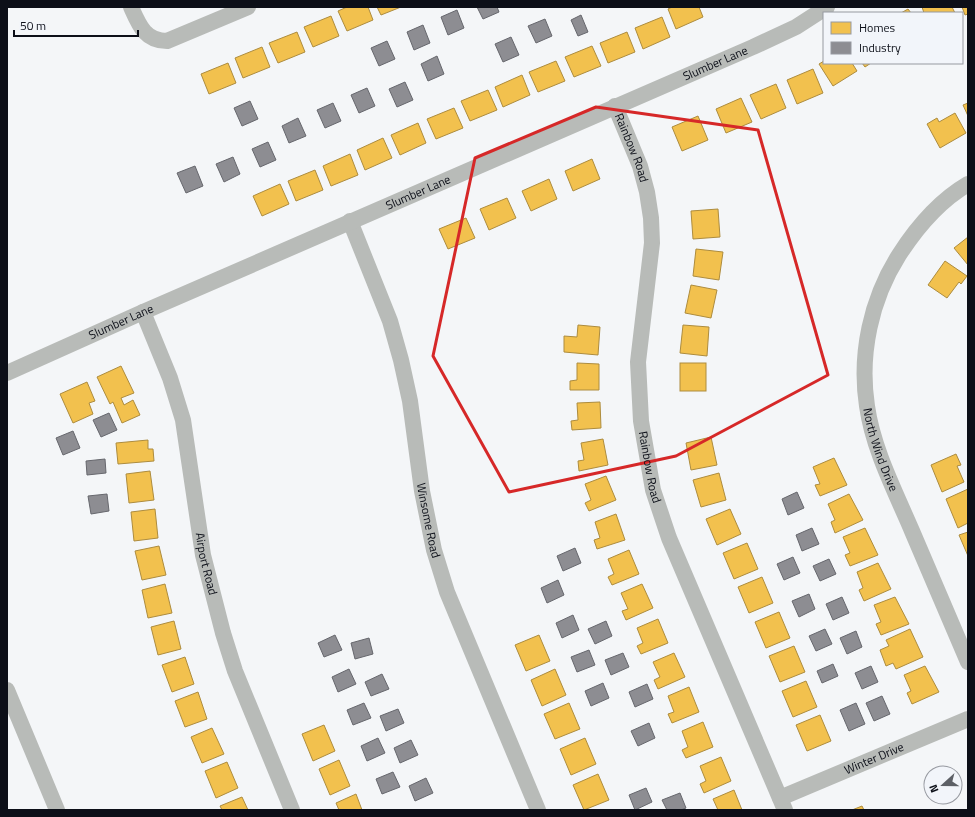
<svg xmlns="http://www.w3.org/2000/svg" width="975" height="817" font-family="'Titillium Web',sans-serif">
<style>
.homes{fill:#f2c14e;stroke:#ad8c3e}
.industry{fill:#8d8d92;stroke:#66676d}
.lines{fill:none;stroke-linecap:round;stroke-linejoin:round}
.minor{stroke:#b8bbb8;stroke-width:16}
.marked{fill:none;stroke:#d62828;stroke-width:3;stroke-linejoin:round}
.labels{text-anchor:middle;stroke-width:4;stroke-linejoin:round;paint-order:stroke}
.street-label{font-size:12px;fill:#0c0f18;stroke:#f2f5fa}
</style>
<rect width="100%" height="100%" fill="#f4f6f8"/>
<!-- homes -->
<g class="homes">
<polygon points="347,7 368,7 373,20 347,31 338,11"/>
<polygon points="377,7 401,7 381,15"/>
<polygon points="672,7 699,7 703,17 676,29 668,9"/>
<polygon points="922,7 952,7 955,13 924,13"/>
<polygon points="962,7 968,7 968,14 965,15"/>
<polygon points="908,9 911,13 901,13"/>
<polygon points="331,16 339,36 313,47 304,27"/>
<polygon points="662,17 670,37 643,49 635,28"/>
<polygon points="297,32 305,52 278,63 269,43"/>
<polygon points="627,32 635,52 608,63 600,43"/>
<polygon points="592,46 601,66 574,77 565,57"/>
<polygon points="262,47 270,67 243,78 235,58"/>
<polygon points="556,61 565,81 538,92 529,72"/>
<polygon points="824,61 824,63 852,63 857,71 833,86 819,64"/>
<polygon points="228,63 236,83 209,94 201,74"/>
<polygon points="862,63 871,63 865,67"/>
<polygon points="813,69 823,93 797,104 787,80"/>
<polygon points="522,75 530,95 503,107 495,87"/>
<polygon points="776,84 786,108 761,119 750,95"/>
<polygon points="488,90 497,110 470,121 461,101"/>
<polygon points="741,98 752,122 726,133 716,109"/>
<polygon points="968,103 968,116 963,105"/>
<polygon points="454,108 463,128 436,139 427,119"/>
<polygon points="955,113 966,133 940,148 927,124 937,118 939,122"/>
<polygon points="698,116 708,140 682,151 672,127"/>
<polygon points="418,123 426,143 400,155 391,135"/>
<polygon points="383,138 392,158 365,170 357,150"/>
<polygon points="350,154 358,175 331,186 323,166"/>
<polygon points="592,159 600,179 573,191 565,171"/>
<polygon points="315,170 323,190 296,201 288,181"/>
<polygon points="549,179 557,199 531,211 522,191"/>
<polygon points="280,184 289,204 262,216 253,196"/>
<polygon points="507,198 516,218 489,230 480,209"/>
<polygon points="718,209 720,237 693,239 691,211"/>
<polygon points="466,218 475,238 448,249 439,229"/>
<polygon points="968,237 968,265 954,248"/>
<polygon points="696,249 723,252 719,280 693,276"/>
<polygon points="945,261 967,276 961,284 959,282 947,298 928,285"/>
<polygon points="691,285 717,290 711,318 685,313"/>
<polygon points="578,325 600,327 598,355 564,352 564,336 577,337"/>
<polygon points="683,325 709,327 707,356 680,353"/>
<polygon points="577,363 599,364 599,390 570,390 570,381 577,380"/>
<rect x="680" y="363" width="26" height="28"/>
<polygon points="121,366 134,393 121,398 124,405 133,400 140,415 122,423 113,402 110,404 97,377"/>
<polygon points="87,382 95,401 89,403 93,414 73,423 60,394"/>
<polygon points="600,402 601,428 572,430 571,421 578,420 577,403"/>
<polygon points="711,437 717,465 691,470 686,443"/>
<polygon points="603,439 608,465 579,471 578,461 584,460 581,443"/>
<polygon points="148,440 148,449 153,449 154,461 118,464 116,443"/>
<polygon points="956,454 961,465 957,466 964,482 942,492 931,465"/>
<polygon points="834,458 847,485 820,496 815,485 820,484 813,467"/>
<polygon points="150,471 154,500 129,503 126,474"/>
<polygon points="719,473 726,500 701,507 693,480"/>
<polygon points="606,476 616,500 589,511 585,503 591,500 585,484"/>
<polygon points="968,489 968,523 958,528 946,499"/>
<polygon points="849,494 863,520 835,533 831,522 835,520 828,504"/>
<polygon points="155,509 158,538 134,541 131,512"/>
<polygon points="730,509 741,534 717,545 706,519"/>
<polygon points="616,514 625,540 597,549 594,540 600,538 595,522"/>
<polygon points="865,528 878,555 850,566 845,555 850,553 843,537"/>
<polygon points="968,532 968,556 959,535"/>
<polygon points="747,543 758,569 734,579 723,553"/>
<polygon points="159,546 166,575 142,580 135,551"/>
<polygon points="629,550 639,574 612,585 608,577 614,574 608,559"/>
<polygon points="878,563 891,589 864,601 859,590 863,588 857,572"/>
<polygon points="762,577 773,603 749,613 738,587"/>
<polygon points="165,584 172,613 148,618 142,590"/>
<polygon points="642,584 653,608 626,620 622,611 628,609 621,593"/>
<polygon points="895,597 909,624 881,635 876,624 881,622 874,605"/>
<polygon points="779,612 790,638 766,648 755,622"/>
<polygon points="658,619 668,643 641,654 637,646 643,643 637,628"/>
<polygon points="174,621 181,649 158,655 151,627"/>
<polygon points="910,629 923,657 896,669 893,663 886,666 880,650 889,646 886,640"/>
<polygon points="539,635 550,661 526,671 515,645"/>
<polygon points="794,646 805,672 780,682 769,656"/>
<polygon points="674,653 685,677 658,689 654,680 660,677 653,662"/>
<polygon points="185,657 194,684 172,692 162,665"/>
<polygon points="925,666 939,692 912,704 907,693 911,691 904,675"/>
<polygon points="555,669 566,695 542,706 531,680"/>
<polygon points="806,681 817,707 793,717 782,691"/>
<polygon points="689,687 699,712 672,723 668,714 674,712 668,696"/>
<polygon points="198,692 207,719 185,727 175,701"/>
<polygon points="569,703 580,729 555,739 544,714"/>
<polygon points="820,715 831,741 807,751 796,725"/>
<polygon points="703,722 713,747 686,758 682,750 688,747 682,731"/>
<polygon points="324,725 335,751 313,761 302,734"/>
<polygon points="212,728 224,754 202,763 191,737"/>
<polygon points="585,738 596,764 571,775 560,749"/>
<polygon points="721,757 731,781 704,793 700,784 706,781 700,766"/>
<polygon points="339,760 350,786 330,795 319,769"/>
<polygon points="227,762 238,788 216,798 205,771"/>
<polygon points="598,774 609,800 584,810 573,785"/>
<polygon points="734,790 742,810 718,810 713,799"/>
<polygon points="356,794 362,810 339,810 336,803"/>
<polygon points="242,797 248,810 222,810 220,806"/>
<polygon points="862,806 864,810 852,810"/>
</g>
<!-- industry -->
<g class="industry">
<polygon points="477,7 497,7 499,12 483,19"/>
<polygon points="457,10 464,28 448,35 441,17"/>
<polygon points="581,15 588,32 578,36 571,20"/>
<polygon points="545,19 552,36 536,43 528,26"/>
<polygon points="423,25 430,43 414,50 407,32"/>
<polygon points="511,37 519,55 503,62 495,44"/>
<polygon points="387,41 395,59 379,66 371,48"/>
<polygon points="437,56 444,74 428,81 421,64"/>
<polygon points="405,82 413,100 397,107 389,89"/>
<polygon points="367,88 375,106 359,113 351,95"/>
<polygon points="250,101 258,119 242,126 234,108"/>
<polygon points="333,103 341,121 325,128 317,110"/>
<polygon points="298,118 306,136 289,143 282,126"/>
<polygon points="268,142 276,160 260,167 252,149"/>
<polygon points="233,157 240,174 224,182 216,164"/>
<polygon points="195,166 203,186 186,193 177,173"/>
<polygon points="109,413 117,430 101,437 93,420"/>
<polygon points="73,431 80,448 63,455 56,438"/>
<polygon points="105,459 106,473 87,475 86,461"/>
<polygon points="797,492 804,508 788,515 782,499"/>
<polygon points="107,494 109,511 91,514 88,496"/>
<polygon points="812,528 819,544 802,551 796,535"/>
<polygon points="575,548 581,563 563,571 557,556"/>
<polygon points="793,557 800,573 784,580 777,564"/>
<polygon points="829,559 836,574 820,581 813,566"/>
<polygon points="558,580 564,595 547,603 541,588"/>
<polygon points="809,594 815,609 799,617 792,601"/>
<polygon points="842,597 849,613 833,620 826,604"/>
<polygon points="573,615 579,630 562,638 556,623"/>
<polygon points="606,621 612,636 595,644 588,629"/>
<polygon points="825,629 832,644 816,651 809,636"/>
<polygon points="856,631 862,647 847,654 840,638"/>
<polygon points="335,635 342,650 324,657 318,643"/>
<polygon points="369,638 373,654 355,659 351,643"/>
<polygon points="589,650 595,665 577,672 571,657"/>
<polygon points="623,653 629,667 611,675 605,660"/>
<polygon points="833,664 838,676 822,683 817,671"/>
<polygon points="871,666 878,682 862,689 855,673"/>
<polygon points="349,669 356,684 338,692 332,677"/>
<polygon points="382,674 389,689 371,696 365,682"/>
<polygon points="603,683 609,698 591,706 585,691"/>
<polygon points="647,684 653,699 635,707 629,692"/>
<polygon points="882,696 890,714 874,721 866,703"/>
<polygon points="364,703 371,718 353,725 347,710"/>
<polygon points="856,703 865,724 849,731 840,710"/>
<polygon points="398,709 404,723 386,731 380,716"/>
<polygon points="649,723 655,738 638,746 631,731"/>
<polygon points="378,738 385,753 367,761 361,746"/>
<polygon points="411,740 418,755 400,763 394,748"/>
<polygon points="393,772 400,787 382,794 376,779"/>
<polygon points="426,778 433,793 415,801 409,786"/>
<polygon points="646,788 652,802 635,810 629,795"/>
<polygon points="680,793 686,808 681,810 667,810 662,800"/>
</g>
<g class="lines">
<!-- minor -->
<g class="minor">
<path d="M131,7C139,25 145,41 167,41L248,7"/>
<path id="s1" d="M615,106L640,166L647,192L651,218L652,243L638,362L641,421L653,490L669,538L785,810"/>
<path id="s2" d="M968,184C939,201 917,227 899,255C871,299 859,354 867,406C873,449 895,491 912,531C931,575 949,618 968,662"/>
<path id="s3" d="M350,221L390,321L401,360L410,401L422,491L434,550L447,592L538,810"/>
<path id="s4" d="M143,312L170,378L183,420L203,555L223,633L235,671L292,810"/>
<path id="s5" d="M7,373L143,312L753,47L796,27L827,7"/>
<polyline points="7,690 57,810"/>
<path id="s6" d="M780,798L968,719"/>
</g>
</g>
<!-- marked area -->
<path class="marked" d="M596,107L758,130L828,375L676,456L509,492L433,356L475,158Z"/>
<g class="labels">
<!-- street labels -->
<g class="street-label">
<text dy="4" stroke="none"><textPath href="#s5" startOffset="773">Slumber Lane</textPath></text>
<text dy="4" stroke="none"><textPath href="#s1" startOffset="45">Rainbow Road</textPath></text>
<text dy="4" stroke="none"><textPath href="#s5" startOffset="449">Slumber Lane</textPath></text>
<text dy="4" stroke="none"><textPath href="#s5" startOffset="125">Slumber Lane</textPath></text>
<text dy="4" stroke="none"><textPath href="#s2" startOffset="303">North Wind Drive</textPath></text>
<text dy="4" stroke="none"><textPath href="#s1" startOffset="369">Rainbow Road</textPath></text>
<text dy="4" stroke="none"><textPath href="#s3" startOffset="311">Winsome Road</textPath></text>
<text dy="4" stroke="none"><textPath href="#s4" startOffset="261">Airport Road</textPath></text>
<text dy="4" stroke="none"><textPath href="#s6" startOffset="102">Winter Drive</textPath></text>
</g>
</g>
<!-- border -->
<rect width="975" height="817" fill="none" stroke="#0c0f18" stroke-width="16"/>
<!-- legend -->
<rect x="823" y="12" width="140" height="52" fill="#f2f5fa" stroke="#9699a0"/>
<rect x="831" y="22" width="20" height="12" fill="#f2c14e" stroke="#9699a0"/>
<text x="859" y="32" font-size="12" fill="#0c0f18">Homes</text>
<rect x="831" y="42" width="20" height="12" fill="#8d8d92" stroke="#9699a0"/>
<text x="859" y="52" font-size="12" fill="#0c0f18">Industry</text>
<!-- north arrow -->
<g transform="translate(943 785) rotate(249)"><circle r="19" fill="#f2f5fa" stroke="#9699a0"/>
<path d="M0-3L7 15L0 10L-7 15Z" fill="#5d6066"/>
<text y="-6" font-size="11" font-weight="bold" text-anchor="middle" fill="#0c0f18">N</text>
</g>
<!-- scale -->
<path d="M14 30v6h124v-6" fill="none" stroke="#0c0f18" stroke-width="2"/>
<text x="20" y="30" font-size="12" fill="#0c0f18" stroke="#f2f5fa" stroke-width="3" paint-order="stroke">50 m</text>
</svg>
